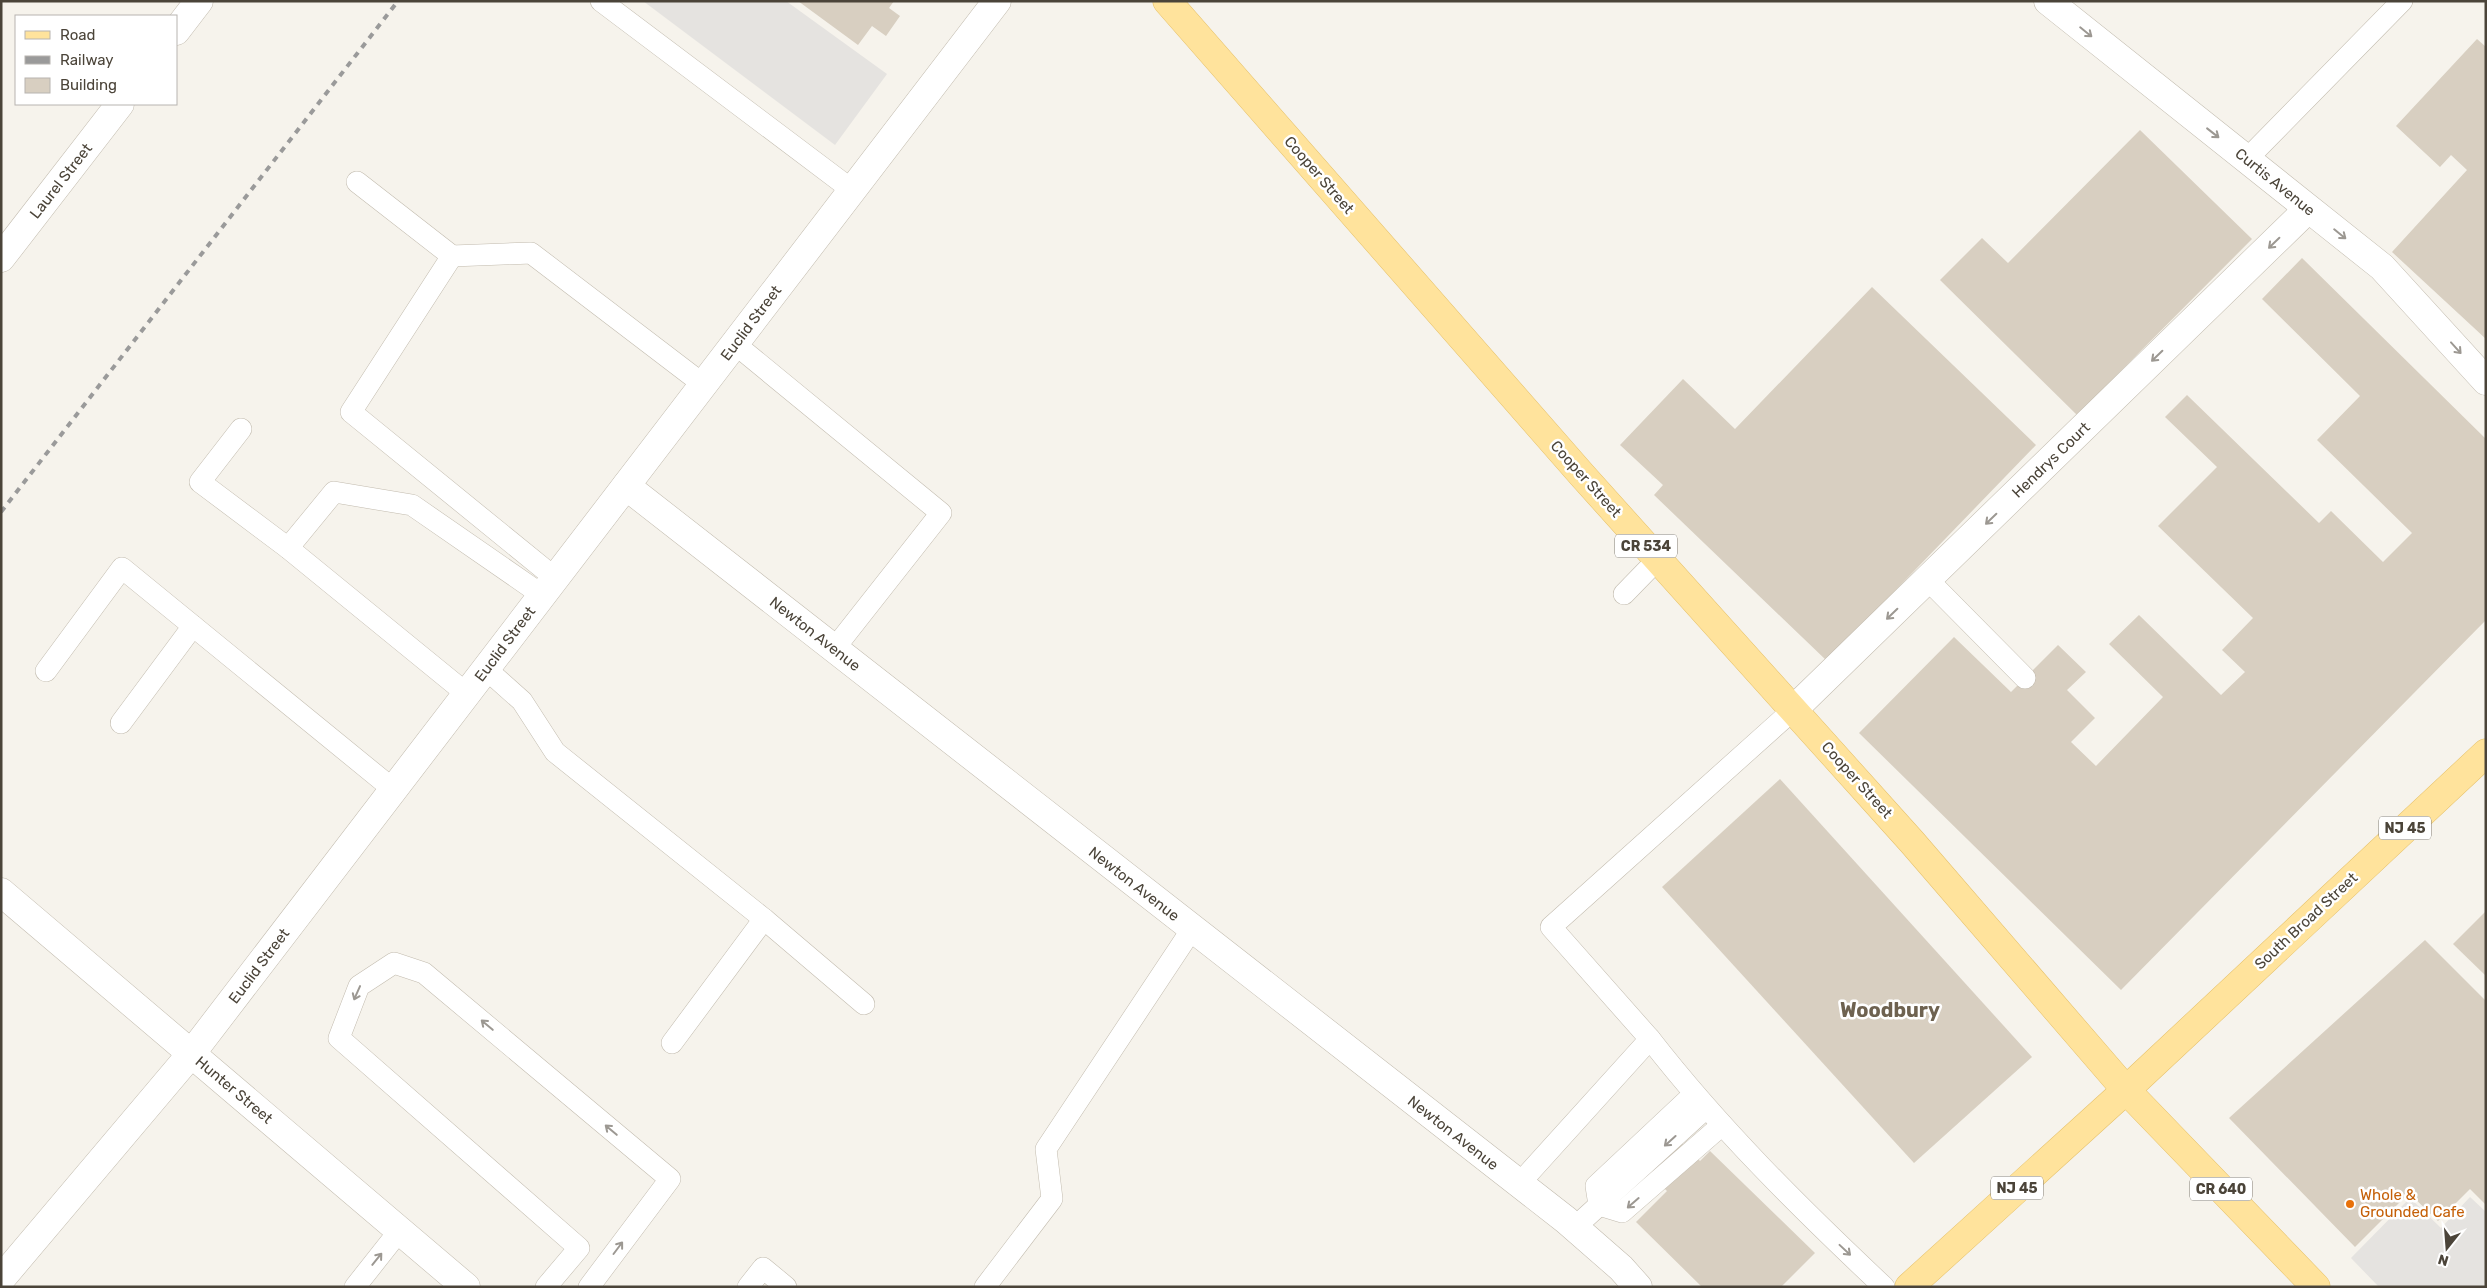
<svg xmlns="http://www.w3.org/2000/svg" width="2487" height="1288" font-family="Rubik,sans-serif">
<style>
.parking{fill:#e5e3e0}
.building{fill:#d8cfc1}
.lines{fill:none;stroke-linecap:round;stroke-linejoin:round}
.lane-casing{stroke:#c2bbae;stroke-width:22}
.street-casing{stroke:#c2bbae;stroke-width:29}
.primary-casing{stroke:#e6c16a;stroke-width:29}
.lane{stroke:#fff;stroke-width:21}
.street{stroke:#fff;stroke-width:28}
.primary{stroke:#ffe39c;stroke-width:28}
.rail{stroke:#9a9a9a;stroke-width:4;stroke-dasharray:6 6;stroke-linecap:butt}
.oneway{stroke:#9c9892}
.food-dot{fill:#e8710a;stroke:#fff;stroke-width:2}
.labels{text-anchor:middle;stroke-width:5;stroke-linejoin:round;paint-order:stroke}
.shield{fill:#fff;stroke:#817c74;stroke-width:1}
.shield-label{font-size:14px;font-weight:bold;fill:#4b4439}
.street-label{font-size:15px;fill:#4b4439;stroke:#fff}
.food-label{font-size:15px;fill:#c56008;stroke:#fff;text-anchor:start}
.district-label{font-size:20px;font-weight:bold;fill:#6e6250;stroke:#fff}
</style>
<rect width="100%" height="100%" fill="#f6f3ec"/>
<!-- parking -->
<g class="parking">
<polygon points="643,1 786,1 887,74 835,145"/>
<polygon points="2470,1197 2486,1212 2486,1287 2379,1287 2351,1258 2410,1198 2441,1228"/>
</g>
<!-- building -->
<g class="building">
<polygon points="798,1 894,1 889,8 900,16 886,36 872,26 858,45"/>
<polygon points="2477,39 2486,47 2486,339 2392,252 2467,170 2451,155 2440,167 2396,126"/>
<polygon points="2140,130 2252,239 2077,415 1940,280 1982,238 2008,263"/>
<polygon points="2302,258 2486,439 2486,620 2121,990 1859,733 1954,637 2011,692 2058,645 2086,672 2067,690 2095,718 2071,742 2096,766 2163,697 2109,644 2139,615 2221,695 2245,672 2222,650 2253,618 2158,526 2217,467 2165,417 2187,395 2319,523 2331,511 2383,562 2412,533 2317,440 2360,396 2262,299"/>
<polygon points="1872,287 2036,445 1827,661 1654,495 1663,485 1620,445 1683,379 1735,429"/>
<polygon points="1780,779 2032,1057 1914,1163 1662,887"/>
<polygon points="2486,911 2486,976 2453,944"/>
<polygon points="2425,940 2486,1001 2486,1205 2470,1189 2438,1221 2409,1193 2355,1247 2229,1118"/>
<polygon points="1656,1118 1700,1161 1710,1151 1815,1253 1781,1287 1702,1287 1636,1222 1667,1191 1624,1150"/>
</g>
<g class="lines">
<!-- lane casing -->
<g class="lane-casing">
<g id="lane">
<polyline points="601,1 852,190"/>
<polyline points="2247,159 2402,1"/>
<polyline points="357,182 452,256 351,412 555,578"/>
<polyline points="452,256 531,253 704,385"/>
<polyline points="735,344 941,513 834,649"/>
<polyline points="241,429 200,482 288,548"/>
<polyline points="1928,580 2025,678"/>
<polyline points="1624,594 1658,559"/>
<polyline points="486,669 522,701 555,752 764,919 864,1004"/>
<polyline points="46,671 122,568 394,790"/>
<polyline points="467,694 288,548 334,492 412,505 542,595"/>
<polyline points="121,723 193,626"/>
<path d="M1650,1039C1720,1129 1801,1209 1884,1287"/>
<polyline points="672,1043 764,919"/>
<polyline points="1693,1095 1596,1186 1599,1205 1622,1212 1722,1125"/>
<polyline points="1519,1184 1650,1039 1551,927 1793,710"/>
<polyline points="1574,1228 1706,1108"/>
<polyline points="355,1287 400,1230"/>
<polyline points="546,1287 579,1248 339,1038 359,986 394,963 424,973 670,1179 589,1287"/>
<polyline points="748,1287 763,1268 786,1287"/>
<polyline points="985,1287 1052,1199 1046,1149 1192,929"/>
</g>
</g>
<!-- street casing -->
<g class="street-casing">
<g id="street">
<polyline points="2048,1 2382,267 2486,381"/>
<polyline points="176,31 199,1"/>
<polyline points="1,258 120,104"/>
<polyline points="626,486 1566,1220 1621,1268 1638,1287"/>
<polyline points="1793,710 2308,209"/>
<polyline points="1,892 466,1287"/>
<polyline points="1,1279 191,1054 997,1"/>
</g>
</g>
<!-- primary casing -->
<g class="primary-casing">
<g id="primary">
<polyline points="1167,1 1582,475 1912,842 2126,1090 2316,1287"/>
<polyline points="1909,1287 2126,1090 2486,753"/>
</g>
</g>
<!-- lane -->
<use href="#lane" class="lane"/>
<!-- street -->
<use href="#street" class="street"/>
<!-- primary -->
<use href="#primary" class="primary"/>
<!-- rail -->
<polyline class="rail" points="1,512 398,1"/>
</g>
<!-- one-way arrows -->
<defs><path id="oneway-shaft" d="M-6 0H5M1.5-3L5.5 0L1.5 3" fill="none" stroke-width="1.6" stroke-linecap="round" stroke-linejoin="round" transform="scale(1.25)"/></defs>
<g class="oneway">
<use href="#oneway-shaft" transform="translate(2086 32) rotate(39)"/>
<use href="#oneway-shaft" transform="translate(2213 133) rotate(38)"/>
<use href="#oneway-shaft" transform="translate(2340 234) rotate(39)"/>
<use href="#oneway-shaft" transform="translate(2274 243) rotate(136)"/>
<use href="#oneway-shaft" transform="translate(2456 348) rotate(48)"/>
<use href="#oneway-shaft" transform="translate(2157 356) rotate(136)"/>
<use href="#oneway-shaft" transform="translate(1991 519) rotate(136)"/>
<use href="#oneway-shaft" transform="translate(1892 614) rotate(136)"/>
<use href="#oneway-shaft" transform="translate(357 993) rotate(114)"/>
<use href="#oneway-shaft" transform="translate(487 1025) rotate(-140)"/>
<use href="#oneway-shaft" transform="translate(611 1130) rotate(-140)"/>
<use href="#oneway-shaft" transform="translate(1670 1141) rotate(138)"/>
<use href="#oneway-shaft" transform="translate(1633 1203) rotate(139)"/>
<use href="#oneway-shaft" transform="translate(618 1248) rotate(-53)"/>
<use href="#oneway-shaft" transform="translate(1845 1250) rotate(43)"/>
<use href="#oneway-shaft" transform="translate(377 1259) rotate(-51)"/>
</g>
<!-- markers -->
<circle class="food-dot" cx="2350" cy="1204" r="5"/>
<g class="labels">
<!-- shield labels -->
<g class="shield">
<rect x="1615" y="534.5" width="62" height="23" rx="4"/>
<rect x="2379" y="816.5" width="52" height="23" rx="4"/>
<rect x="1991" y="1176.5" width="52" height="23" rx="4"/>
<rect x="2190" y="1177.5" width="62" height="23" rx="4"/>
</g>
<g class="shield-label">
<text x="1646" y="551">CR 534</text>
<text x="2405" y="833">NJ 45</text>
<text x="2017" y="1193">NJ 45</text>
<text x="2221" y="1194">CR 640</text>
</g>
<!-- street labels -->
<g class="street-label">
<text transform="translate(1319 175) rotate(49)" y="5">Cooper Street</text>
<text transform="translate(61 181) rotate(-52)" y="5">Laurel Street</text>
<text transform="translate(2275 182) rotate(39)" y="5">Curtis Avenue</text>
<text transform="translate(751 323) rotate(-53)" y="5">Euclid Street</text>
<text transform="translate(2051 460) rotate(-44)" y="5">Hendrys Court</text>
<text transform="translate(1586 479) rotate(48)" y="5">Cooper Street</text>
<text transform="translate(815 634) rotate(38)" y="5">Newton Avenue</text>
<text transform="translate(505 644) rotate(-53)" y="5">Euclid Street</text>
<text transform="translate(1857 780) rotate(48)" y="5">Cooper Street</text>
<text transform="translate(1134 884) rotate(38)" y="5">Newton Avenue</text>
<text transform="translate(2306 921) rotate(-43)" y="5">South Broad Street</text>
<text transform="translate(259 966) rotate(-53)" y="5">Euclid Street</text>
<text transform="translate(234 1090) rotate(40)" y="5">Hunter Street</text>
<text transform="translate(1453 1133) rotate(38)" y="5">Newton Avenue</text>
</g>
<!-- food labels -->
<g class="food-label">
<text x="2360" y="1200">Whole &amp;<tspan x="2360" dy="17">Grounded Cafe</tspan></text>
</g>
<!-- district labels -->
<g class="district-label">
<text x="1890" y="1017">Woodbury</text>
</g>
</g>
<!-- border -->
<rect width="2487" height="1288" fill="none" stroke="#4b4439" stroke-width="5"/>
<!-- legend -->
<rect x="15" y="15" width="162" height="90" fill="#ffffff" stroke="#b7b4b0"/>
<rect x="25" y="31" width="25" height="8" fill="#ffe39c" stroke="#b7b4b0"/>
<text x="60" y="40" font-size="15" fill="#4b4439">Road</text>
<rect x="25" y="56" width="25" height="8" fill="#9a9a9a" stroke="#b7b4b0"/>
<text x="60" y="65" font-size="15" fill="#4b4439">Railway</text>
<rect x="25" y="78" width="25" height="15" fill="#d8cfc1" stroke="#b7b4b0"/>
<text x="60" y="90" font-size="15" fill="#4b4439">Building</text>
<!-- north arrow -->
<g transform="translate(2447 1248) rotate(197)" stroke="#ffffff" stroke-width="4" paint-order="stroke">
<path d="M0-4L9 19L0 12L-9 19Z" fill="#4b4439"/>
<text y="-8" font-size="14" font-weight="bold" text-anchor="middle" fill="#4b4439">N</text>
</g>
</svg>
